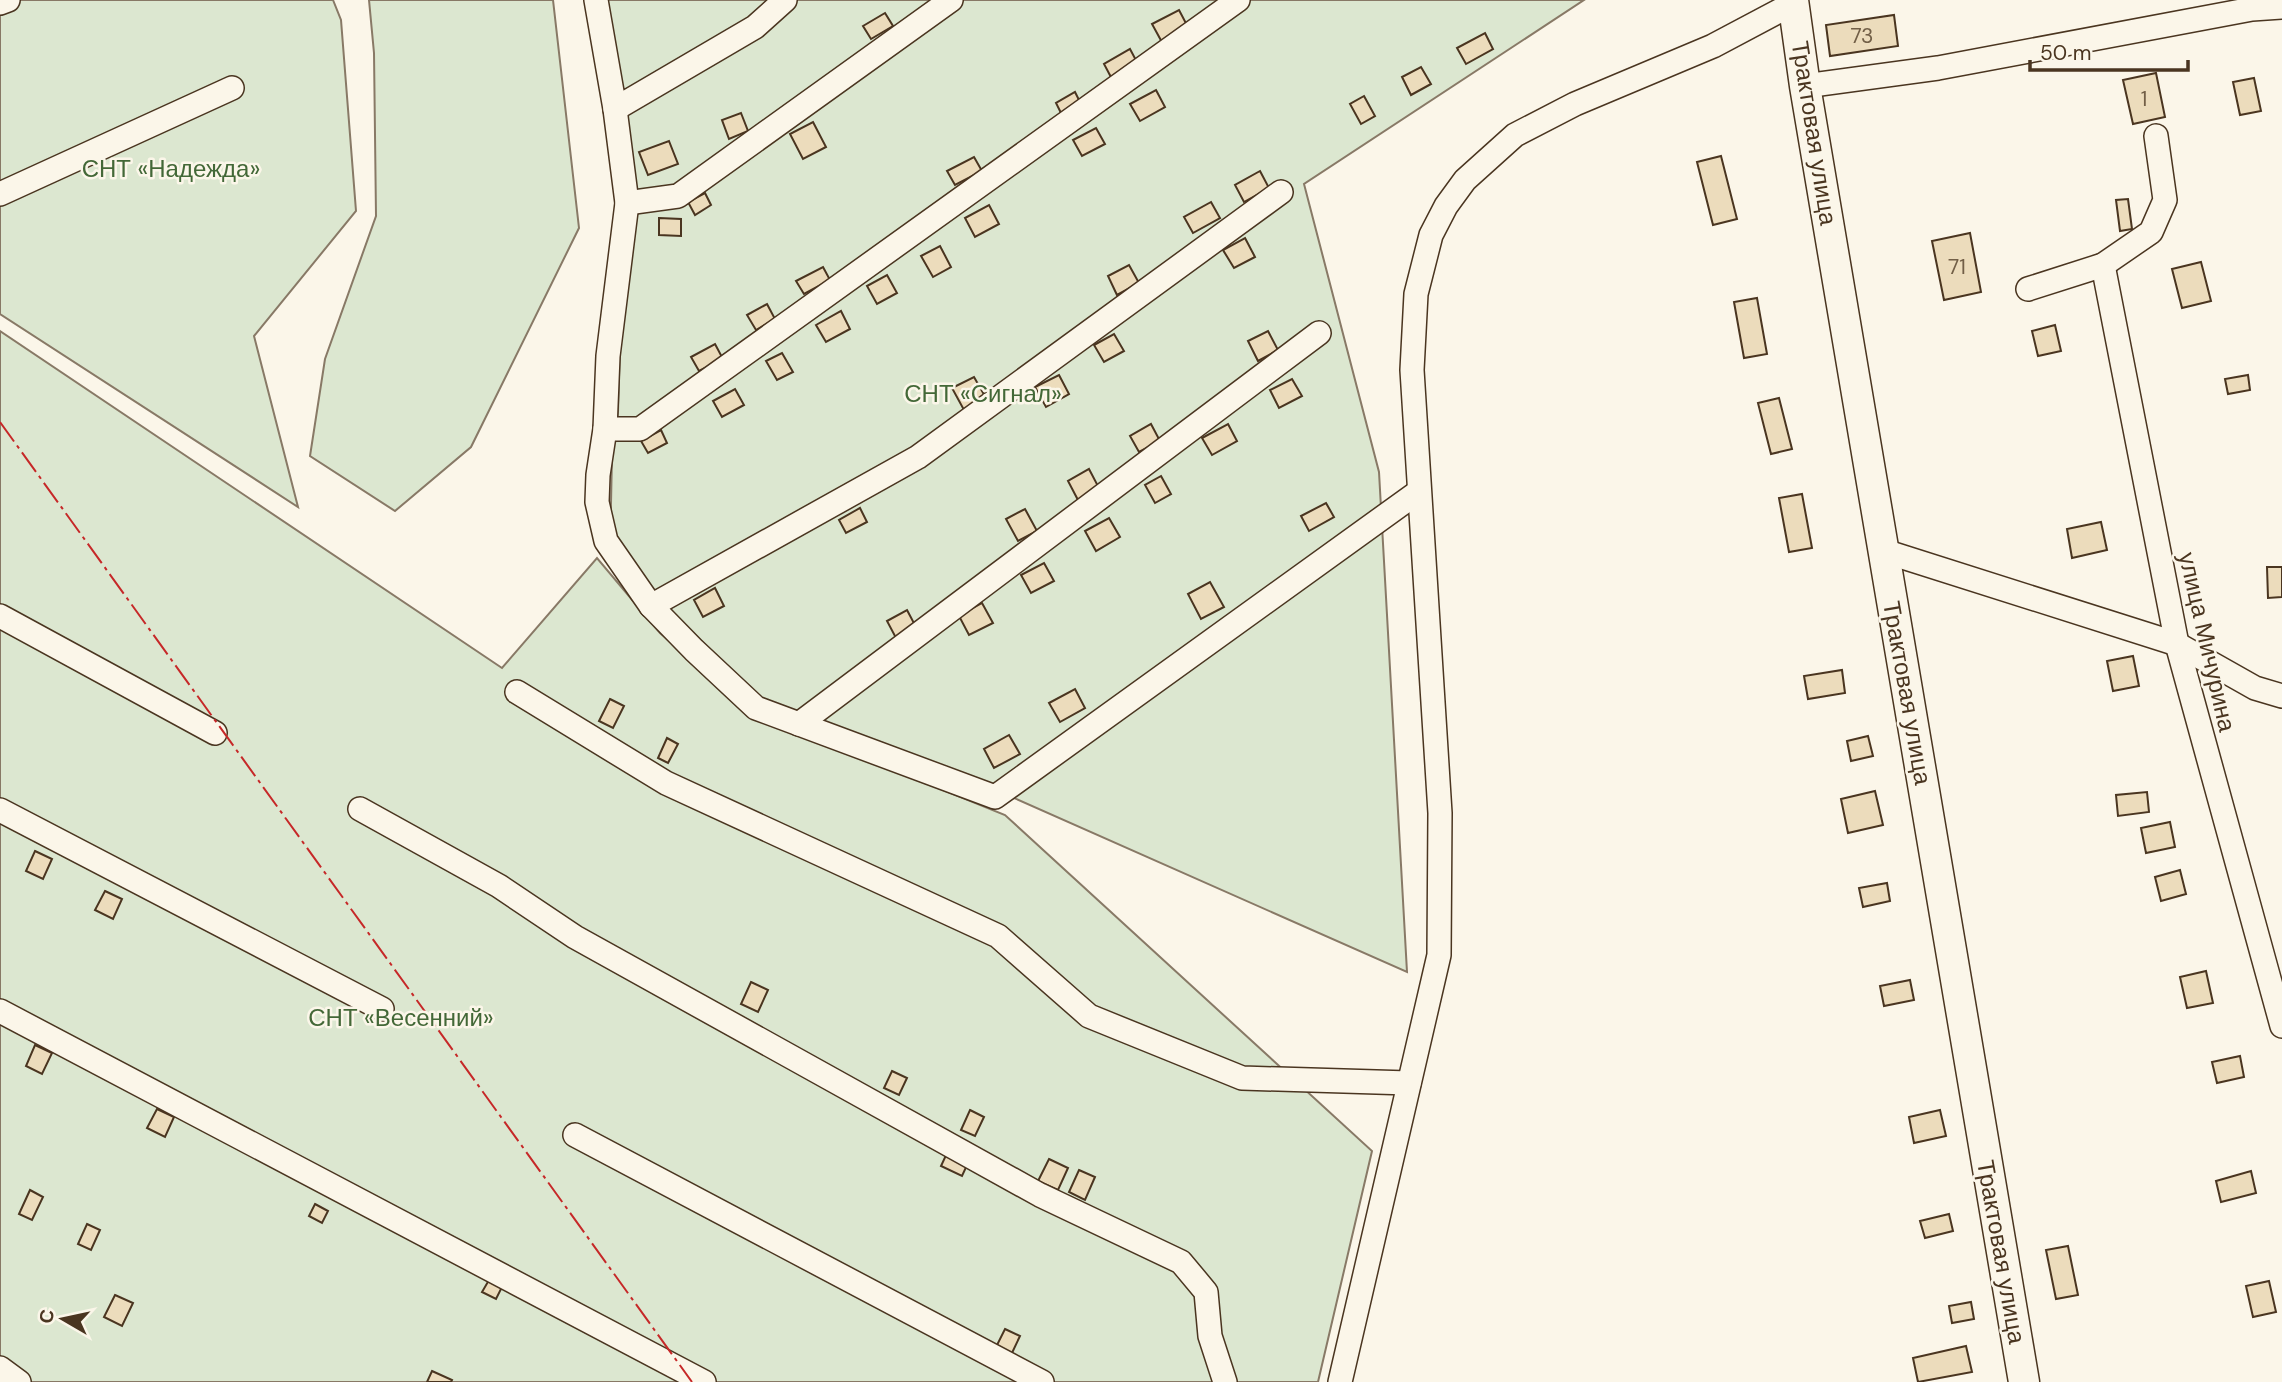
<svg xmlns="http://www.w3.org/2000/svg" width="2282" height="1382" font-family="'DM Sans',sans-serif">
<style>
.green{fill:#dce7d0;stroke:#887966;stroke-width:2}
.building{fill:#ecdcbc;stroke:#4a3520;stroke-width:2}
.lines{fill:none;stroke-linecap:round;stroke-linejoin:round}
.minor-casing{stroke:#4a3520;stroke-width:26}
.major-casing{stroke:#4a3520;stroke-width:33}
.minor{stroke:#fbf6e9;stroke-width:23}
.major{stroke:#fbf6e9;stroke-width:30}
.power{stroke:#c62828;stroke-width:2;stroke-dasharray:24 5 3.5 5;stroke-linecap:butt}
.labels{text-anchor:middle;stroke-width:5;stroke-linejoin:round;paint-order:stroke}
.number-label{font-size:21px;fill:#725f47}
.street-label{font-size:24px;fill:#4a3520;stroke:#fbf6e9}
.park-label{font-size:24px;fill:#436837;stroke:#fbf6e9}
</style>
<rect width="100%" height="100%" fill="#fbf6e9"/>
<!-- green -->
<g class="green">
<polygon points="0,0 333,0 341,20 356,211 254,336 298,507 0,314"/>
<polygon points="369,0 553,0 579,228 471,447 395,511 310,456 325,359 376,216 374,53"/>
<polygon points="597,0 1584,0 1304,184 1379,472 1407,972 996,790 764,702 610,552 612,455 618,412 620,342 639,200"/>
<polygon points="0,331 502,668 597,558 660,633 753,713 1005,815 1372,1151 1318,1382 0,1382"/>
</g>
<!-- building -->
<g class="building">
<polygon points="1179,10 1189,29 1163,44 1152,24"/>
<polygon points="885,13 893,26 871,39 863,26"/>
<polygon points="1894,15 1898,46 1830,56 1826,25"/>
<polygon points="1485,33 1493,49 1466,64 1457,48"/>
<polygon points="1130,49 1138,64 1112,79 1104,64"/>
<polygon points="1421,67 1431,84 1411,95 1402,77"/>
<polygon points="2156,73 2165,117 2133,124 2123,80"/>
<polygon points="2254,78 2261,111 2240,115 2233,82"/>
<polygon points="1156,90 1165,107 1140,121 1130,104"/>
<polygon points="1075,92 1082,106 1063,117 1056,103"/>
<polygon points="1364,96 1375,116 1361,124 1350,104"/>
<polygon points="741,113 748,131 729,139 722,120"/>
<polygon points="813,122 826,147 803,159 790,134"/>
<polygon points="1096,128 1105,144 1082,156 1073,140"/>
<polygon points="669,141 678,164 648,175 639,152"/>
<polygon points="1721,156 1737,219 1713,225 1697,162"/>
<polygon points="974,157 982,171 955,185 947,171"/>
<polygon points="1260,171 1269,188 1244,202 1235,185"/>
<polygon points="705,193 711,205 695,215 688,202"/>
<polygon points="2128,199 2132,229 2120,231 2116,200"/>
<polygon points="1211,202 1220,218 1193,233 1184,217"/>
<polygon points="989,205 999,224 975,237 965,218"/>
<polygon points="659,218 681,219 681,236 659,235"/>
<polygon points="1970,233 1981,292 1944,300 1932,241"/>
<polygon points="1245,238 1255,257 1234,268 1223,250"/>
<polygon points="940,246 951,267 933,277 921,256"/>
<polygon points="2201,262 2211,301 2182,308 2172,269"/>
<polygon points="1129,265 1139,283 1117,295 1108,276"/>
<polygon points="823,267 830,280 804,294 796,281"/>
<polygon points="887,275 897,293 877,304 867,286"/>
<polygon points="1757,298 1767,354 1744,358 1734,302"/>
<polygon points="767,304 775,319 756,330 747,315"/>
<polygon points="841,311 850,329 826,342 816,325"/>
<polygon points="2055,325 2061,351 2038,356 2032,331"/>
<polygon points="1268,331 1278,350 1258,361 1248,341"/>
<polygon points="1114,334 1124,351 1104,362 1094,345"/>
<polygon points="715,344 723,359 699,371 691,357"/>
<polygon points="782,353 793,372 777,380 766,361"/>
<polygon points="1059,375 1069,394 1046,407 1035,387"/>
<polygon points="2248,375 2250,390 2228,394 2225,379"/>
<polygon points="974,377 986,398 964,410 952,388"/>
<polygon points="1292,379 1302,396 1279,408 1270,390"/>
<polygon points="735,389 744,405 722,417 713,401"/>
<polygon points="1779,398 1792,449 1771,454 1758,403"/>
<polygon points="1151,424 1160,441 1139,452 1130,436"/>
<polygon points="1228,424 1237,441 1212,455 1202,438"/>
<polygon points="661,430 667,443 648,453 641,441"/>
<polygon points="1089,469 1099,488 1078,500 1068,481"/>
<polygon points="1161,476 1171,494 1155,503 1145,485"/>
<polygon points="1802,494 1812,548 1789,552 1779,498"/>
<polygon points="1326,503 1334,517 1309,531 1301,516"/>
<polygon points="860,508 867,522 846,533 839,520"/>
<polygon points="1025,509 1037,531 1018,541 1006,519"/>
<polygon points="1109,518 1120,537 1096,551 1085,531"/>
<polygon points="2101,522 2107,550 2072,558 2067,529"/>
<polygon points="1044,563 1054,581 1031,593 1021,575"/>
<polygon points="2267,567 2282,567 2282,597 2268,598"/>
<polygon points="1210,582 1224,607 1201,619 1188,594"/>
<polygon points="715,588 724,606 703,617 694,600"/>
<polygon points="982,603 993,623 969,635 959,616"/>
<polygon points="907,610 916,627 896,638 887,621"/>
<polygon points="2133,656 2139,686 2113,691 2107,661"/>
<polygon points="1842,670 1845,693 1808,699 1804,676"/>
<polygon points="1075,689 1085,708 1060,722 1049,703"/>
<polygon points="610,699 624,706 613,728 599,721"/>
<polygon points="1009,735 1020,754 994,768 984,749"/>
<polygon points="1868,736 1873,756 1851,761 1847,741"/>
<polygon points="667,738 678,744 668,763 658,758"/>
<polygon points="1875,791 1883,825 1848,833 1841,799"/>
<polygon points="2147,792 2149,812 2118,816 2116,795"/>
<polygon points="2170,822 2175,847 2146,853 2141,828"/>
<polygon points="35,851 52,859 43,879 26,871"/>
<polygon points="2180,870 2186,894 2161,901 2155,877"/>
<polygon points="1887,883 1890,901 1863,907 1859,888"/>
<polygon points="105,891 122,899 113,919 95,910"/>
<polygon points="2206,971 2213,1003 2187,1008 2180,977"/>
<polygon points="1910,980 1914,1000 1884,1006 1880,986"/>
<polygon points="751,982 768,990 758,1012 741,1004"/>
<polygon points="35,1045 52,1053 42,1074 26,1066"/>
<polygon points="2240,1056 2244,1077 2217,1083 2212,1062"/>
<polygon points="892,1071 907,1078 899,1095 884,1088"/>
<polygon points="157,1109 174,1117 165,1137 147,1128"/>
<polygon points="970,1110 984,1117 975,1136 961,1130"/>
<polygon points="1940,1110 1946,1136 1914,1143 1909,1117"/>
<polygon points="947,1153 968,1163 962,1176 941,1166"/>
<polygon points="1049,1159 1068,1168 1058,1190 1038,1181"/>
<polygon points="1079,1170 1095,1177 1085,1200 1069,1192"/>
<polygon points="2251,1171 2256,1193 2221,1202 2216,1181"/>
<polygon points="30,1190 43,1197 32,1220 19,1214"/>
<polygon points="315,1204 328,1211 322,1223 309,1216"/>
<polygon points="1949,1214 1953,1231 1925,1238 1920,1221"/>
<polygon points="87,1224 100,1230 91,1250 78,1244"/>
<polygon points="2068,1246 2078,1295 2056,1299 2046,1250"/>
<polygon points="489,1280 502,1287 496,1299 482,1292"/>
<polygon points="2269,1281 2276,1312 2253,1317 2246,1286"/>
<polygon points="115,1295 133,1303 122,1326 104,1317"/>
<polygon points="1971,1302 1974,1319 1952,1323 1949,1306"/>
<polygon points="1005,1329 1020,1336 1011,1355 996,1347"/>
<polygon points="1966,1346 1972,1372 1918,1382 1913,1358"/>
<polygon points="432,1371 452,1380 451,1382 427,1382"/>
</g>
<g class="lines">
<!-- minor casing -->
<g class="minor-casing">
<g id="minor">
<polyline points="596,0 615,109 755,27 785,0"/>
<polyline points="0,3 8,0"/>
<polyline points="1805,86 1938,68 2252,9 2282,7"/>
<polyline points="615,109 627,203 608,356 605,429 598,475 597,502 606,541 651,606 694,650 756,708 995,797 1418,492"/>
<polyline points="0,194 232,88"/>
<polyline points="627,203 678,196 951,0"/>
<polyline points="2103,265 2177,644 2282,1026"/>
<polyline points="2028,289 2103,265 2151,232 2165,200 2156,136"/>
<polyline points="605,429 640,429 1238,0"/>
<polyline points="1884,551 2177,644 2255,688 2282,696"/>
<polyline points="651,606 918,457 1281,192"/>
<polyline points="0,616 215,733"/>
<polyline points="517,692 666,783 998,936 1089,1016 1242,1078 1409,1083"/>
<polyline points="799,724 1319,333"/>
<polyline points="360,809 499,886 575,937 1040,1195 1181,1262 1206,1292 1210,1336 1225,1382"/>
<polyline points="0,810 382,1009"/>
<polyline points="0,1011 704,1382"/>
<polyline points="575,1135 1042,1382"/>
<polyline points="0,1368 19,1382"/>
<polyline points="1340,1382 1439,955 1440,813 1412,370 1416,294 1431,235 1446,206 1465,180 1515,135 1575,104 1713,46 1794,3"/>
</g>
</g>
<!-- major casing -->
<g class="major-casing">
<polyline id="major" points="1793,0 1805,86 2024,1382"/>
</g>
<!-- minor -->
<use href="#minor" class="minor"/>
<!-- major -->
<use href="#major" class="major"/>
<!-- power -->
<polyline class="power" points="0,422 692,1382"/>
</g>
<g class="labels">
<!-- number labels -->
<g class="number-label">
<text x="1862" y="43">73</text>
<text x="2144" y="106">1</text>
<text x="1957" y="274">71</text>
</g>
<!-- street labels -->
<g class="street-label">
<text transform="translate(1814 133) rotate(81)" y="8">Трактовая улица</text>
<text transform="translate(2207 642) rotate(77)" y="8">улица Мичурина</text>
<text transform="translate(1907 693) rotate(80)" y="8">Трактовая улица</text>
<text transform="translate(2001 1252) rotate(80)" y="8">Трактовая улица</text>
</g>
<!-- park labels -->
<g class="park-label">
<text x="171" y="177">СНТ «Надежда»</text>
<text x="983" y="402">СНТ «Сигнал»</text>
<text x="401" y="1026">СНТ «Весенний»</text>
</g>
</g>
<!-- north arrow -->
<g transform="translate(63 1319) rotate(279)" stroke="#fbf6e9" stroke-width="5" paint-order="stroke">
<path d="M0-5L12 26L0 18L-12 26Z" fill="#4a3520"/>
<text y="-10" font-size="19" font-weight="bold" text-anchor="middle" fill="#4a3520">С</text>
</g>
<!-- scale -->
<path d="M2030 60v10h158v-10" fill="none" stroke="#4a3520" stroke-width="3.5"/>
<text x="2040" y="60" font-size="21" fill="#4a3520" stroke="#fbf6e9" stroke-width="5" paint-order="stroke">50 m</text>
</svg>
